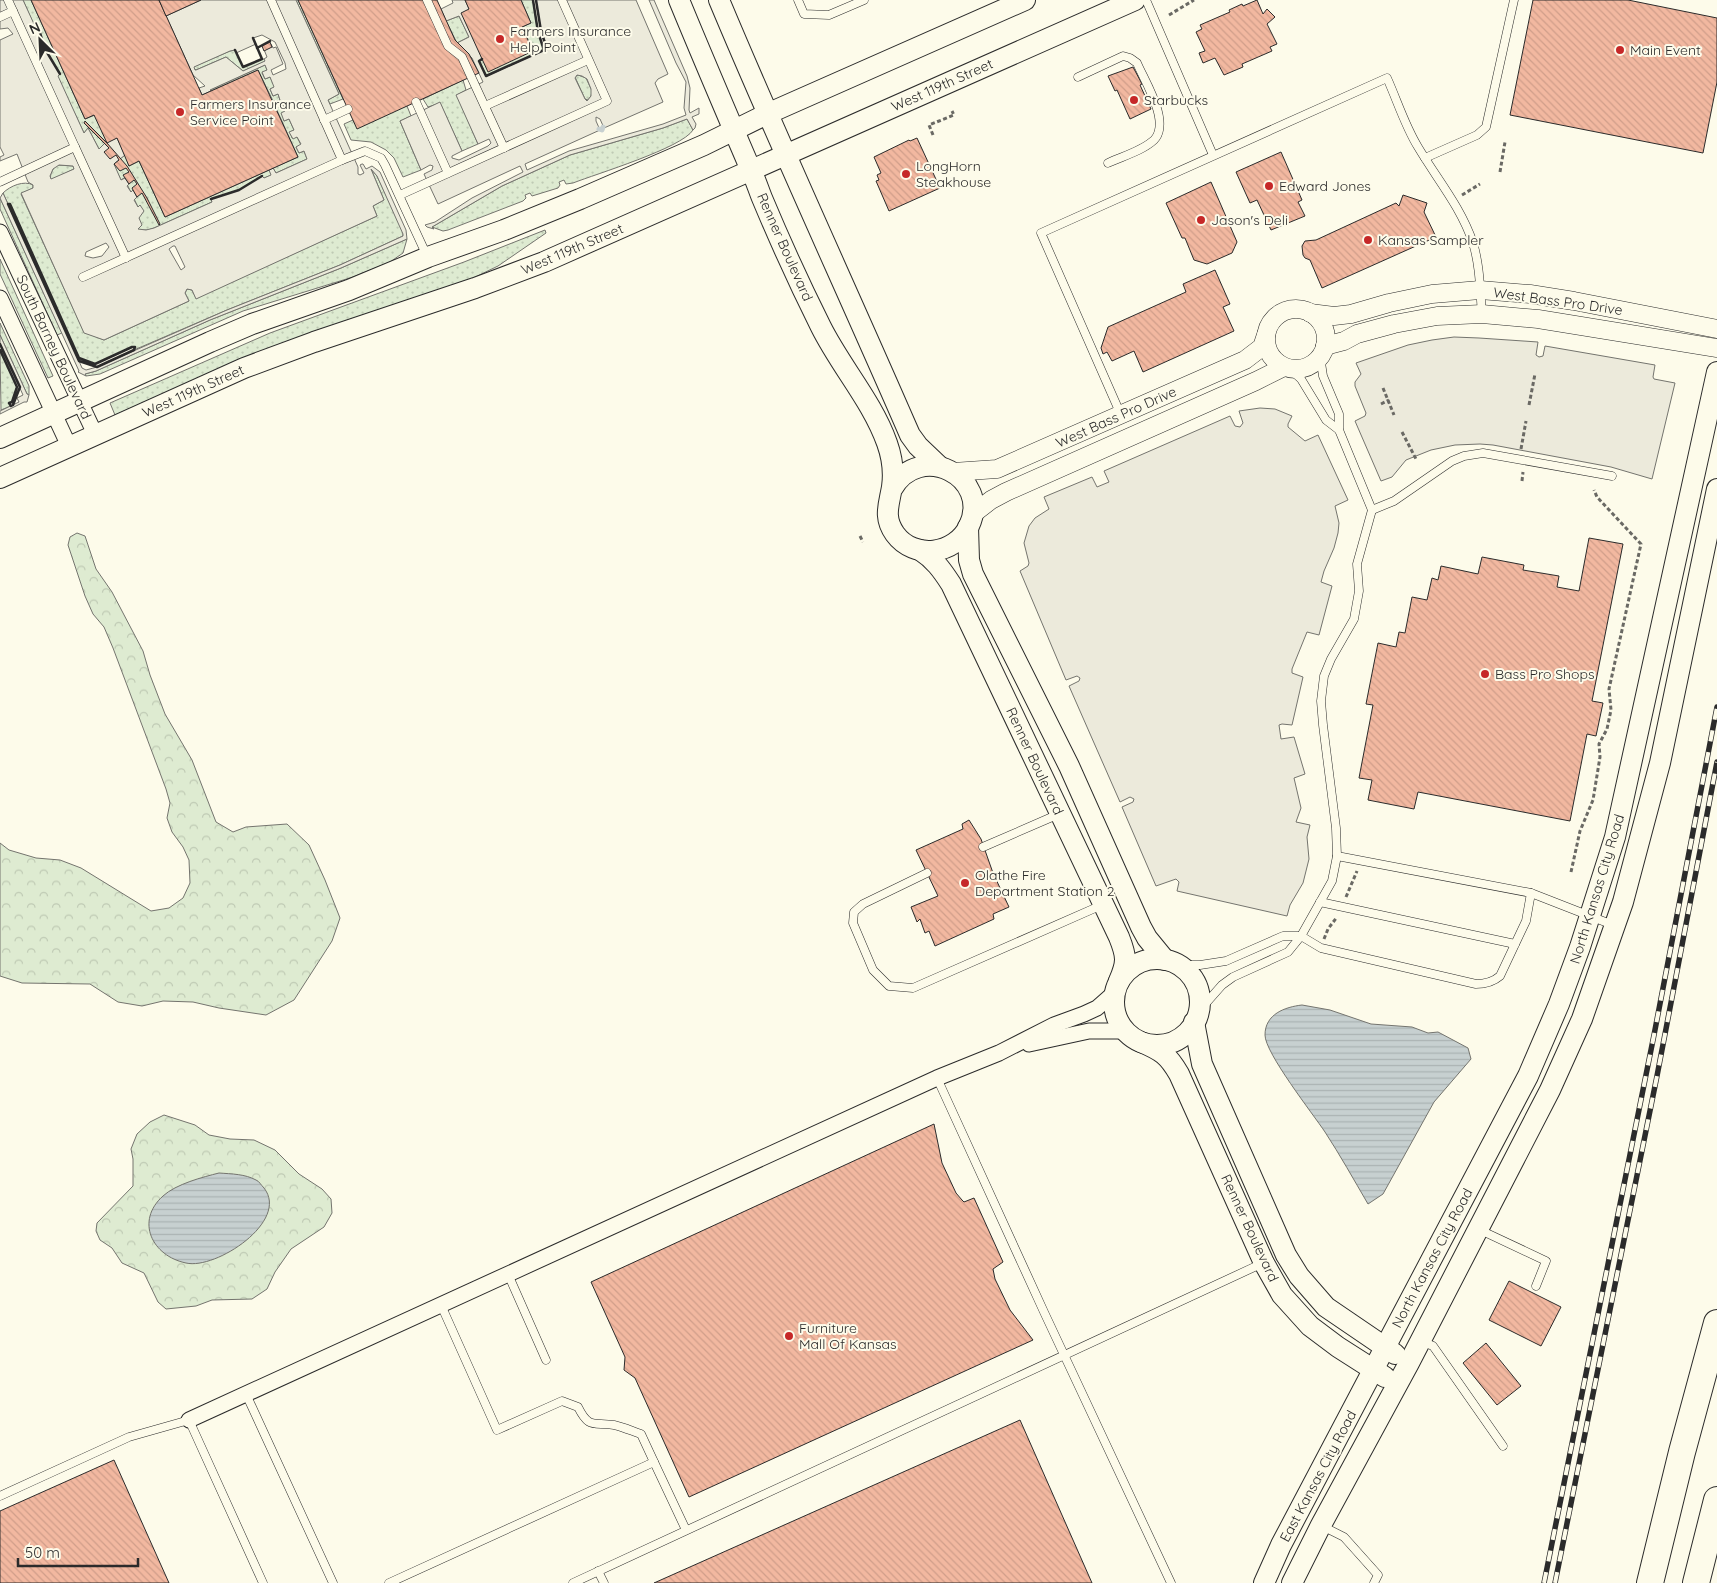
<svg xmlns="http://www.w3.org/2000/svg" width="1717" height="1583" font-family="Quicksand,sans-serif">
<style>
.green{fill:url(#green-dots);stroke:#74746e}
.forest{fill:url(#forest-crowns);stroke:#74746e}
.parking{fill:#eceadb;stroke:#74746e;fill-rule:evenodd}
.water{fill:url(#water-rules);stroke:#74746e}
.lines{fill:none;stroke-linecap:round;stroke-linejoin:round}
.stream{stroke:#c7d0d0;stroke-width:5}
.building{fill:url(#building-back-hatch);stroke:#2b2b2b}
.service-casing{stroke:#2b2b2b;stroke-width:9}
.minor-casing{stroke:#2b2b2b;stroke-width:17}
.tertiary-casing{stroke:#2b2b2b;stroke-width:19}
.secondary-casing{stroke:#2b2b2b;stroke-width:22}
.motorway-casing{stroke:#2b2b2b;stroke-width:28}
.path{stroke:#6a6964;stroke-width:3;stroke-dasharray:4 2.5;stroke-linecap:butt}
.service{stroke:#fdfbea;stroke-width:8}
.minor{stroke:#fdfbea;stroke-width:15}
.tertiary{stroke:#fdfbea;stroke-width:18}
.secondary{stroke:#fdfbea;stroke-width:20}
.motorway{stroke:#fdfbea;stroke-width:26}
.rail-casing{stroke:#2b2b2b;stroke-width:5.5}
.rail{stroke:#fdfbea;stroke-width:4;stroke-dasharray:11;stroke-linecap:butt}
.wall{stroke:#2b2b2b;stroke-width:2.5}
.poi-dot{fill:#c62828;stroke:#fdfbea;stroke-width:2}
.labels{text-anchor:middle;stroke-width:4;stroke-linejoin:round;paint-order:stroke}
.poi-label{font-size:14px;fill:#2b2b2b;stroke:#fdfbea;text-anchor:start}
.street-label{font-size:14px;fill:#2b2b2b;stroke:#fdfbea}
</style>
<defs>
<pattern id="green-dots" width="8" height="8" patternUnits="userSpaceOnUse" patternTransform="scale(1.25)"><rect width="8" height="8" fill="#deebd1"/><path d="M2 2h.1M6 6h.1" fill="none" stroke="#bfcab4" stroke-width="1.8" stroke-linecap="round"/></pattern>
<pattern id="forest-crowns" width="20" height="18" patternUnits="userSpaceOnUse" patternTransform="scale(1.25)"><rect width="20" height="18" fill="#deebd1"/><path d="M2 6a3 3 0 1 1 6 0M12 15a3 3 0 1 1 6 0" fill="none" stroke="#bfcab4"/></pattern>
<pattern id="water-rules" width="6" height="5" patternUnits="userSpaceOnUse" patternTransform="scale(1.25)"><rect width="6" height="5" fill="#c7d0d0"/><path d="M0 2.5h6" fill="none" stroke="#abb3b3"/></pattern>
<pattern id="building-back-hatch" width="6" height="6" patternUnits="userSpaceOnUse" patternTransform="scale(1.25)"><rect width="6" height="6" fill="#f2b8a0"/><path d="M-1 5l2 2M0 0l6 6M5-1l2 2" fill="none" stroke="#d09e8a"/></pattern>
</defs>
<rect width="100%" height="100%" fill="#fdfbea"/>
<!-- green -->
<g class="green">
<polygon points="23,0 31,0 85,119 95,115 107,141 99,149 88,128 84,133 57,76 60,74 45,49 37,24 34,25"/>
<polygon points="296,0 298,0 343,99 330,104 328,100 339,94"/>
<polygon points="521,0 533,0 538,32 544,50 486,76 479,61 533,51 522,27 531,23"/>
<polygon points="459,16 469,37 457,43 446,21"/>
<polygon points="235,50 243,67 262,59 264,59 266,61 243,71 226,57 196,70 193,67 230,51"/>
<polygon points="265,65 267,70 262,73 265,79 270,77 275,87 270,89 273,96 278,94 280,100 275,102 274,100 273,101 258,70 211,91 210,90"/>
<polygon points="578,75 586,78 592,91 591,96 588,100 585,99 575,77"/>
<polygon points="463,80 466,90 457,95 478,144 462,151 440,103 428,107 423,99"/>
<polygon points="283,105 286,111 284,121 289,119 294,130 290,132 292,138 297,137 301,145 296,147 299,153 304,151 307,159 276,173 273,168 298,157 276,108"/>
<polygon points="407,106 411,116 400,121 421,170 403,177 394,158 386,150 371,142 351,140 344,124 353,120"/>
<path d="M687,119L693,130C682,148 596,174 573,183L566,184L564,180L559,182L560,185L558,188L532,196L530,193L525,195L526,198L523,201L448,230L443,231L432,227L502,186L570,155L663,128Z"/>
<polygon points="125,155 129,166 139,161 165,217 269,170 272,175 264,178 262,176 239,190 212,199 212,202 154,228 148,230 138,230 140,205 138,207 124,178 121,180 113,164"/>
<path d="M57,165L73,166L74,169L51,180C49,175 53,168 57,165Z"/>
<path d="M371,169L377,176L403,231V236L340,265L227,310L134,350L135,347H132L95,364L79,358L10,204H8L3,193C10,186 24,180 33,185V188L21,194L84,332L104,340L189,301L185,293L187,289L192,290L196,298L377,216L373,206L384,200Z"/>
<polygon points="0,198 62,333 57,335 0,209"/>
<polygon points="545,230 546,233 498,266 467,281 233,363 115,415 110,403 270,333 464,262"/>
<polygon points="407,239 403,253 390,262 353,277 243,311 100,374 86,376 85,374 96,371 210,320 341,268"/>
<polygon points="0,259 53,376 48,378 0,274"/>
<polygon points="0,323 29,386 29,395 27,394 0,335"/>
<polygon points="0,350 17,387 12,402 9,403 11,406 1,410"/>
</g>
<!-- forest -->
<g class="forest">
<polygon points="77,533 85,536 96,569 112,592 143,651 150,675 165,714 192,760 216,822 233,832 246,827 287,824 309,845 325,880 340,918 332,941 294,1000 266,1015 219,1008 193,1002 163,1001 142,1006 118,1002 90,984 22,983 0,976 0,843 9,850 36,858 60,860 81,868 151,911 169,908 183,898 190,883 189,860 183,847 172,832 167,818 170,803 166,789 113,648 104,627 93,614 85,596 68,545 70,537"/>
<polygon points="164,1115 195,1125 209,1135 230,1139 254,1140 275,1150 299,1174 322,1189 331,1199 332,1213 324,1227 291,1249 275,1272 267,1289 252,1299 212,1300 196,1306 166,1309 158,1302 144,1273 122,1263 112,1248 100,1240 96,1231 97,1223 133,1186 133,1159 131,1149 137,1134 150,1122"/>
</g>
<!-- parking -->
<g class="parking">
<path d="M0,0H23L34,24L37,23L45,49L60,74L58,76L84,133L88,128L99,149L107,141L117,138L125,155L114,164L121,180L125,178L129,184L127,186L131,192L133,190L137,197L134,200L138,207L140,205L144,211L139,218L142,225L138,229L146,230L154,228L212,202L211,199L239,190L262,176L264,178L271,175L269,170L273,168L276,173L307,159L304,151L299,153L296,147L301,144L297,137L293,139L289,132L294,130L289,119L284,121L281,113L285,111L283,105L276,108L273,101L274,100L276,102L280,100L278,94L273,96L270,89L274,87L270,77L265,79L262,72L267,70L265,65L210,90L211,91L202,95L199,88L205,86L193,75L166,16L201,0H296L339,94L328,100L358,167V174L360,175L364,173L360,165L362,164H363L366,169L372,166L380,172L406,230L407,239L341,268L210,320L96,371L85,374L86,376L78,372L79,371L0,198L3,193L79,361L82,368L86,370L97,367L227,310L340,265L403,236V234L377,176L371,169L384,200L373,206L377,216L196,299L192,290L187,289L185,293L189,301L104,340L84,333L21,193L33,188V185L28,182L17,154L0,161V157L4,155L0,147V40L13,34L8,28L0,29ZM262,35L275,42L285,63L286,69L273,75L271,70L283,64L276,47L273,48L271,44L263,47L267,57L264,59L265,61L243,71L226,57L196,70H195L194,67L230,51L235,50L236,53L256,44L253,38ZM59,165L73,166L74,169L51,179L50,176L53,169ZM106,243L109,247L102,256L93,258L85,256L86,252ZM173,246H175L185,267L181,270L169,249Z"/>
<path d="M452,0H465L469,9L482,59L479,61L487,76L547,49L541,31L536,0H636L668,74L658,79L655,83L663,102L604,128L600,119L596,117V121L600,130L525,164L527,170L569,151L663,124L686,115L684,108L686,82L676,63L649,0H654L687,76L690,88L689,110L690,113L699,108V114L692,117L696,124L695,128L693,130L687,119L663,128L570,155L502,186L432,227L434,229L427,227L425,225L435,222L472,198L523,172L520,166L438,204L424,174L432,170L433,166L430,165L421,170L400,121L440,102L462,151L452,156V158L459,160L488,146L491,143L489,139L478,144L456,95L483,82L472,58L457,43L469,37L459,16L446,21L441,9L453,3ZM577,75L582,76L587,79L591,89V96L587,101L585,99L575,78Z"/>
<polygon points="0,335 27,394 29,395 27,402 24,402 0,414 0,411 19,402 17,398 23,395 0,344"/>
<polygon points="1454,337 1479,338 1538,342 1536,355 1539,357 1543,356 1545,346 1655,365 1653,377 1654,379 1675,383 1652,479 1611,467 1493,445 1480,444 1455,445 1431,450 1406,460 1392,477 1381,481 1355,421 1365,416 1366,413 1355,386 1355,382 1361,374 1356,363 1408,345 1432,340"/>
<polygon points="1260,408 1275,409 1292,416 1288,424 1288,427 1305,441 1318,435 1348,500 1335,506 1339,523 1338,533 1334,548 1324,571 1321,582 1332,586 1319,635 1307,632 1292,669 1292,673 1303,677 1292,725 1282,724 1279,725 1281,739 1294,737 1305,774 1294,778 1301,808 1296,822 1310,825 1307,837 1309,859 1303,883 1290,905 1287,916 1177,891 1179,882 1176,879 1156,886 1122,807 1133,802 1134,799 1130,797 1120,802 1069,686 1079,681 1080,678 1077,676 1066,680 1020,571 1028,566 1029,563 1024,543 1029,526 1035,518 1049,509 1044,497 1092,477 1097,487 1109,482 1104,471 1230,416 1235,426 1240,427 1243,423 1239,411"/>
</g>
<!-- water -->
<g class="water">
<path d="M1302,1005L1330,1010L1371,1024L1412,1027L1428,1033L1438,1032L1468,1048L1471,1059L1434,1102L1383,1194L1368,1204C1354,1180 1340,1155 1325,1132C1313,1114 1265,1053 1265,1035C1265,1014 1285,1007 1302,1005Z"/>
<path d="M219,1173C232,1174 245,1174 256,1180C259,1181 261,1185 264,1188C290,1221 216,1270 186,1263C152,1256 135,1221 163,1196C176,1184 203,1177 219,1173Z"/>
</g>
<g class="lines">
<!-- stream -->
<polyline class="stream" points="599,129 602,130 603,127"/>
</g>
<!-- building -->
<g class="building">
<polygon points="31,0 159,0 202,95 258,70 298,157 165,217 139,161 129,166 117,138 107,143 94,115 85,119"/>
<polygon points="159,0 201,0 166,16"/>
<polygon points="298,0 437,0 455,40 469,54 479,73 357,129"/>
<polygon points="465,0 521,0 531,23 522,27 533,51 488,72 461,13 469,9"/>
<polygon points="1257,0 1263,14 1267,9 1275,17 1267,24 1277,44 1270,47 1272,51 1242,64 1243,67 1224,75 1215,58 1203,63 1199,53 1205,51 1196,32 1202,29 1200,25 1230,12 1229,10 1242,4 1243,6"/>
<polygon points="1533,0 1628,0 1717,18 1717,82 1703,153 1510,115"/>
<polygon points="270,42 272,47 264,51 262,46"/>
<polygon points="1133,67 1142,84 1140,85 1151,109 1130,119 1117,90 1115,91 1108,76"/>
<polygon points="85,121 107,143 127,166 147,198 160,224 159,225 142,193 137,197 133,190 132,188 137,184 134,180 129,184 123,175 129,172 126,168 120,171 114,164 119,160 116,155 110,159 104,152 109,148 84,123"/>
<polygon points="917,138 940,188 889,211 876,181 879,180 877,175 881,173 874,157 909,140 910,141"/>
<polygon points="1281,152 1302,200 1298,202 1305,216 1271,230 1257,200 1250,203 1236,172"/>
<polygon points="1211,182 1237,242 1232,253 1207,264 1194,260 1185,238 1182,238 1166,203"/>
<polygon points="1403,195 1427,203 1424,212 1436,237 1322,288 1310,260 1305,258 1303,255 1302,246 1305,241 1316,240 1396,203 1399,206"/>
<polygon points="1215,270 1230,304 1223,307 1234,331 1143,372 1134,351 1112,361 1107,352 1103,354 1101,348 1108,327 1186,292 1183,284"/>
<polygon points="1589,538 1623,544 1592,701 1603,703 1596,736 1587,734 1570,821 1418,792 1414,809 1368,800 1372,780 1359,778 1373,705 1366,704 1378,643 1396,647 1399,632 1405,633 1412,597 1427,600 1432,578 1438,580 1441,566 1478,574 1482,557 1524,565 1523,570 1559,576 1557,587 1579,591"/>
<polygon points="969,820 981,839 993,873 1009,907 993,914 994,919 935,946 929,931 925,933 920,919 917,922 911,907 938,896 916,850 963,829 962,824"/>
<polygon points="934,1124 942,1163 956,1193 962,1200 964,1202 974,1198 1003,1262 993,1269 995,1279 1010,1310 1033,1340 689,1497 635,1378 624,1370 625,1357 591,1282"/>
<polygon points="1509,1281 1561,1307 1541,1346 1489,1320"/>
<polygon points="1486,1343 1521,1386 1497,1405 1463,1363"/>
<polygon points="1020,1420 1092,1583 654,1583"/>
<polygon points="114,1460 169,1583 0,1583 0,1511"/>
</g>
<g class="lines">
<!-- service casing -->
<g class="service-casing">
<g id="service">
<polyline points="8,0 75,147"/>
<polyline points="427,0 448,46 462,57 504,148"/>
<polyline points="798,0 804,14 829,15 864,0"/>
<polyline points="1146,0 1213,155"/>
<polyline points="0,17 13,11"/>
<path d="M1078,77L1123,56L1130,58L1137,63C1145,82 1171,122 1154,140C1142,151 1123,156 1108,163"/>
<polyline points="416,102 448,173"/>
<polyline points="485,106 588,60"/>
<polyline points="324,120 348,109"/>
<polyline points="1425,158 1477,135 1486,127 1514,0"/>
<polyline points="342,160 365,151 381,158 385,165 427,256"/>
<polyline points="0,182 75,147 126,258"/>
<polyline points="400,195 607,101 562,0"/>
<polyline points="83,277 342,160 271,0"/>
<polyline points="1291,370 1301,379 1326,420 1339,430"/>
<path d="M1121,415L1041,233L1387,78C1397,100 1405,126 1418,147C1437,179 1461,207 1473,243C1480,266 1480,290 1482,314"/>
<polyline points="1372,510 1394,501 1452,461 1464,456 1483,453 1612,476"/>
<polyline points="983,847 1059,814"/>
<polyline points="1337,856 1531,893 1613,925"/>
<polyline points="927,873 863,904 854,912 853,923 873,970 889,986 913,988 1102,905"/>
<polyline points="1320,902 1515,944"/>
<path d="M1179,965H1200L1226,961L1283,936H1301L1321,948L1476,984C1486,984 1493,982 1500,976L1526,921L1531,893"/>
<polyline points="1199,1011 1222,985 1233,977 1288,952 1301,936 1332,881 1337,856 1336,828 1323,725 1321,701 1324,676 1331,659 1354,619 1359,591 1357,564 1372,510 1339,430 1339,414 1323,376 1320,356"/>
<polyline points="937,1078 1044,1312 1171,1583"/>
<polyline points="1478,1229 1546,1261 1536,1286"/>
<polyline points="508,1274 546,1360"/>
<polyline points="1421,1341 1433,1346 1503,1446"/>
<polyline points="246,1394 333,1583"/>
<polyline points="654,1462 686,1530"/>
<polyline points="0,1496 129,1437 189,1420 263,1583"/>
<polyline points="1322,1526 1344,1537 1378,1575 1374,1583"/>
<polyline points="598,1571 604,1583"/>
<path d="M389,1583L654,1462L641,1434C632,1431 623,1427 614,1425C593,1422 589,1429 578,1407L562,1401L497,1430L441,1305"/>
<polyline points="573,1583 1263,1263"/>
</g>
</g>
<!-- minor casing -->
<g class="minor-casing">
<g id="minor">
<polyline points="0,232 95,434"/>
<polyline points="0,298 69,446"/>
<polyline points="1029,1044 1089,1031 1125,1031"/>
<polyline points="189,1420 937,1078 999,1053 1054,1025 1084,1014 1097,1008 1114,993"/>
</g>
</g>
<!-- tertiary casing -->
<g class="tertiary-casing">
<g id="tertiary">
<circle cx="1296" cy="339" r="30"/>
<polyline points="1310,313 1334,316 1351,314 1389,303 1432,294 1480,290 1530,294 1574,301 1717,329"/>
<polyline points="1325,346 1344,341 1357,334 1394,324 1437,316 1482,314 1538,319 1717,348"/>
<polyline points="953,472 997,469 1245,360 1262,347 1266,335"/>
<polyline points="973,514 991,500 1006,492 1256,381 1284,367"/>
</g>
</g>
<!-- secondary casing -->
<g class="secondary-casing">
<g id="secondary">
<path d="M679,0C702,56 726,112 750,168C755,178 758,188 762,198C780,241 800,285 821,327C841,367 872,401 887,443C892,457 894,473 892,487C889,505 883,517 895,534C914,560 955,555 969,526C992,477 920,440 892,489"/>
<path d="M719,0C780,146 847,290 910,435L918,446L939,466"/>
<polyline points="0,438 210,342 252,324 349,290 428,257 504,230 580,199 704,145 767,114 1025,0"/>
<polyline points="0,478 244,368 314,342 475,288 544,262 1135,0"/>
<polyline points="968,527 969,560 973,574 1069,766 1141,927 1147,938 1165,960"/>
<path d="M920,550C934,559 942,570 951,584L1119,937C1127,957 1127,962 1119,981"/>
<circle cx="1157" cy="1002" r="43"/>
<polyline points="1194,1022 1202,1064 1286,1255 1299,1276 1326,1307 1395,1354"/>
<path d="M1141,1042C1162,1051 1168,1055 1179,1074L1264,1263L1282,1295L1310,1326L1338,1347L1385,1377"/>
<polyline points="1264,1583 1281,1545 1528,1076 1559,1004 1580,947 1615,837 1717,372"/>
<polyline points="1292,1583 1321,1525 1409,1363 1550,1090 1582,1019 1623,902 1660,763 1717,489"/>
</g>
</g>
<!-- motorway casing -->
<g class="motorway-casing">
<g id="motorway">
<polyline points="1650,1583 1682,1452 1717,1323"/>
<polyline points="1696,1583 1717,1500"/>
</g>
</g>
<!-- path -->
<g class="path">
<polyline points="1169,15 1194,0"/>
<polyline points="933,135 929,125 954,115 952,111"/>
<polyline points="1500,172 1505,142"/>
<polyline points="1462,195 1480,184"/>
<polyline points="1383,388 1394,415"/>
<polyline points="1381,404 1389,400"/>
<polyline points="1529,405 1535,374"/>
<polyline points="1402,432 1416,459"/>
<polyline points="1521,449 1526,421"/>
<polyline points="1522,481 1523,472"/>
<polyline points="860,536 863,542"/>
<polyline points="1571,872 1580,831 1593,800 1600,757 1599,744 1607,729 1611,710 1609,689 1641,544 1597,497 1594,490"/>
<polyline points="1346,897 1357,871"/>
<polyline points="1324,939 1328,929 1337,917"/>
</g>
<!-- service -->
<use href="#service" class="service"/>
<!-- minor -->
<use href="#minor" class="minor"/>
<!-- tertiary -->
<use href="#tertiary" class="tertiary"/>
<!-- secondary -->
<use href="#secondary" class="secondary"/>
<!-- motorway -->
<use href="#motorway" class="motorway"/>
<!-- rail casing -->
<g class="rail-casing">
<g id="rail">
<polyline points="1544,1583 1654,1035 1717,707"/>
<polyline points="1555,1583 1657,1076 1717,762"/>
</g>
</g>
<!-- rail -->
<use href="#rail" class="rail"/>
<!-- wall -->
<g class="wall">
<polyline points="533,0 538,32 544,50"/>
<polyline points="536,0 541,31 547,49 544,50"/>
<polyline points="37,23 45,49 60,74"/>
<polyline points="257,48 270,41"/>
<polyline points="235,50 243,67 262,59 253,38"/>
<polyline points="482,59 479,61 486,76 544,50"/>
<polyline points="211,199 239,190 262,176"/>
<polygon points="8,204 10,204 79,358 95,364 132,347 135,347 134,350 97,367 79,361"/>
<polyline points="0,344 20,387 13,405 11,406 9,403 12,402 17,387 0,350"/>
</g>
</g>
<!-- markers -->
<g class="poi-dot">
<circle cx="500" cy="39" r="5"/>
<circle cx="1620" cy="50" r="5"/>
<circle cx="1134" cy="100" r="5"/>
<circle cx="180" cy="112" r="5"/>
<circle cx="906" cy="174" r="5"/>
<circle cx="1269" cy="186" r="5"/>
<circle cx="1201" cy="220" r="5"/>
<circle cx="1368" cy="240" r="5"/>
<circle cx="1485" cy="674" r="5"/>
<circle cx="965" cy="883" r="5"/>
<circle cx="789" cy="1336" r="5"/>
</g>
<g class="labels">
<!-- poi labels -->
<g class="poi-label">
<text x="510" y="36">Farmers Insurance<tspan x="510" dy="16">Help Point</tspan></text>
<text x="1630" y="55">Main Event</text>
<text x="1144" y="105">Starbucks</text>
<text x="190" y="109">Farmers Insurance<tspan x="190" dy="16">Service Point</tspan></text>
<text x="916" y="171">LongHorn<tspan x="916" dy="16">Steakhouse</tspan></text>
<text x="1279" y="191">Edward Jones</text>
<text x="1211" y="225">Jason's Deli</text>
<text x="1378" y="245">Kansas Sampler</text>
<text x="1495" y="679">Bass Pro Shops</text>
<text x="975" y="880">Olathe Fire<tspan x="975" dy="16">Department Station 2</tspan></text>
<text x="799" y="1333">Furniture<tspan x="799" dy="16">Mall Of Kansas</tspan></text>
</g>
<!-- street labels -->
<g class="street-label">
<text transform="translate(942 85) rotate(-24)" y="5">West 119th Street</text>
<text transform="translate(785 247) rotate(66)" y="5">Renner Boulevard</text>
<text transform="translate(572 249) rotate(-23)" y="5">West 119th Street</text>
<text transform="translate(1558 301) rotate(8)" y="5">West Bass Pro Drive</text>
<text transform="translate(54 347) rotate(65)" y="5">South Barney Boulevard</text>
<text transform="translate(193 391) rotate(-24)" y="5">West 119th Street</text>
<text transform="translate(1116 417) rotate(-24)" y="5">West Bass Pro Drive</text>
<text transform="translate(1035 761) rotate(65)" y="5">Renner Boulevard</text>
<text transform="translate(1597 889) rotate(-73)" y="5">North Kansas City Road</text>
<text transform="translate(1250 1228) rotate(65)" y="5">Renner Boulevard</text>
<text transform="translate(1432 1258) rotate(-62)" y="5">North Kansas City Road</text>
<text transform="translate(1318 1476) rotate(-62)" y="5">East Kansas City Road</text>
</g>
</g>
<!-- north arrow -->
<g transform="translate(40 40) rotate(336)" stroke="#fdfbea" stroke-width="4" paint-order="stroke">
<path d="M0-4L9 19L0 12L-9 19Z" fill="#2b2b2b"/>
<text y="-8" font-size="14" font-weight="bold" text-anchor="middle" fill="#2b2b2b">N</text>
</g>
<!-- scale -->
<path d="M18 1558v8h120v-8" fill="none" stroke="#2b2b2b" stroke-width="2.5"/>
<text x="25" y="1558" font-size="15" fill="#2b2b2b" stroke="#fdfbea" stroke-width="4" paint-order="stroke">50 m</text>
</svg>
